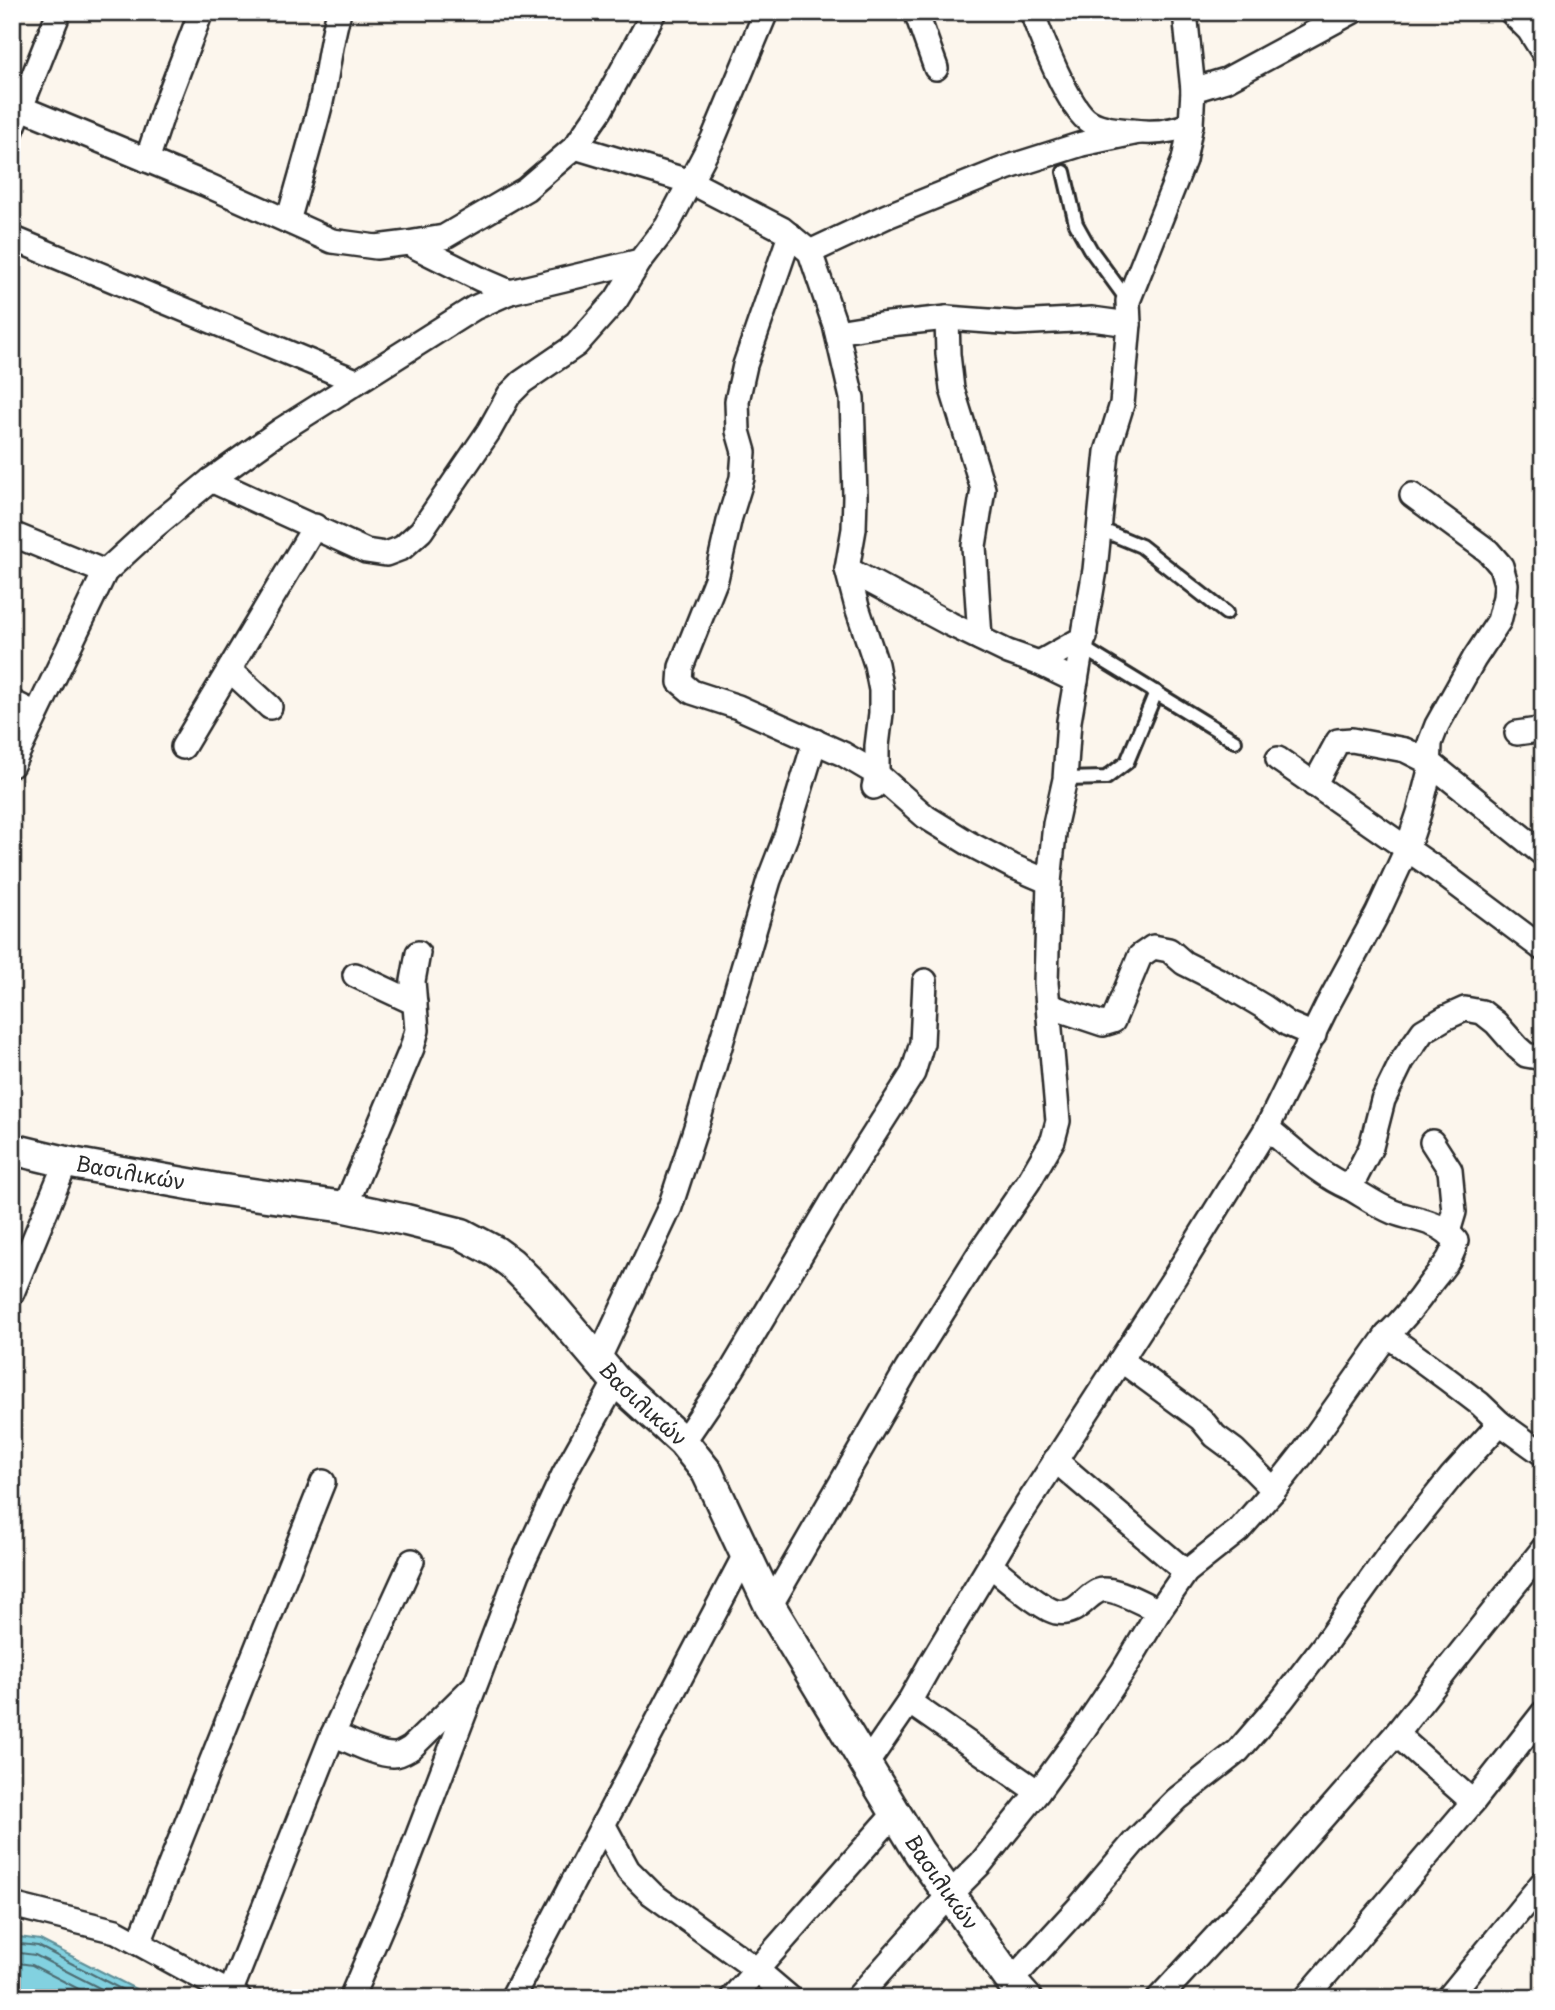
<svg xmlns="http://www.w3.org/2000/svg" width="1555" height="2010" font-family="'Playpen Sans',sans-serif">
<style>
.water{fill:#82d1e0;stroke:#5f8f98;stroke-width:2}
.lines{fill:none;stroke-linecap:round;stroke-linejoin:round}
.shore{stroke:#4e6d73;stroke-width:2}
.service-casing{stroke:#2b2b2b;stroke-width:18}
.minor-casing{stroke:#2b2b2b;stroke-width:28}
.tertiary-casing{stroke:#2b2b2b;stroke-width:35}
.service{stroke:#fff;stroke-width:12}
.minor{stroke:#fff;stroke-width:23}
.tertiary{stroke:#fff;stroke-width:30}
.labels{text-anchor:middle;stroke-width:6;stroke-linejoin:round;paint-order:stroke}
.street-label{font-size:21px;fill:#2b2b2b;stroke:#fff}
</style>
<rect width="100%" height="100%" fill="#fcf6ed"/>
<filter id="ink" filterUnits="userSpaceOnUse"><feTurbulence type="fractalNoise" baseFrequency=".0143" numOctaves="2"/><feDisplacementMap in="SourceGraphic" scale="14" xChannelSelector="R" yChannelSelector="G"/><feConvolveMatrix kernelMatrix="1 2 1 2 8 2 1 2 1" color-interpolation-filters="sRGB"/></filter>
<g filter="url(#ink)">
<!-- water -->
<polygon class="water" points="12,1936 40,1940 153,1998 12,1998"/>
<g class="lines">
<!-- shore -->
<g class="shore">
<polyline points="12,1943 38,1946 138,1998"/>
<polyline points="12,1952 35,1955 119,1998"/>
<polyline points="12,1962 32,1965 96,1998"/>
</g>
<!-- service casing -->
<g class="service-casing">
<g id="service">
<polyline points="1064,172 1076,224 1090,249 1128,301"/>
<polyline points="1100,529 1141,546 1226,613"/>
<polyline points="1083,648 1235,741"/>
<polyline points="1065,779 1106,778 1127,762 1156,692"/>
</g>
</g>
<!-- minor casing -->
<g class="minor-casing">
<g id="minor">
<polyline points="916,12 936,68"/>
<path d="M1032,12C1041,37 1069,110 1090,122C1102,129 1118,130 1132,131C1153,134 1172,132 1191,124"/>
<polyline points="1511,12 1529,30 1543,52"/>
<polyline points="1193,90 1226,80 1352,12"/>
<polyline points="12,104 205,184 332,241 376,247 408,243 480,279 510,292"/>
<polyline points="12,130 59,12"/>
<polyline points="575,147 691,182 782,229 810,252 835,325 852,398 855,496 854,529 847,569 857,607 876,664 881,690 881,713 877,746 877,774 874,787"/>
<polyline points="147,160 165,106 201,12"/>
<path d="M288,221C299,182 311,142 321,102C328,72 330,42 339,12"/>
<polyline points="790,235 745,365 737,401 738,431 744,452 742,478 730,517 716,579 681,667 680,682 692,692 738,707 843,754 877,774 926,817 970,844 1012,866 1049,882"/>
<polyline points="12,238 356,381"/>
<polyline points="408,243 444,237 526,189 575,147 600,111 654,12"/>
<polyline points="810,252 887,216 1006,168 1082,144 1139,132"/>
<polyline points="947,318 948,354 952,389 983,489 974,546 980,638"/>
<polyline points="837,332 880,325 947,318 1016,323 1092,319 1129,324"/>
<polyline points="211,480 366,551 386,554 402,548 421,531 489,431 509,395 522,382 576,345 616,300 640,261"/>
<polyline points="12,534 105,572"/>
<polyline points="847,569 950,624 1008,652 1039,663 1076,681"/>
<polyline points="1039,663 1085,637"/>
<polyline points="230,670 270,707"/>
<polyline points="12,702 36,714"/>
<polyline points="1517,733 1538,730 1543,731"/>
<polyline points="183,747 315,526"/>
<polyline points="1278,759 1443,874 1543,949"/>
<polyline points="12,765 105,572 155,526 211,480 281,430 474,308 510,292 640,261 667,226 713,139 766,12"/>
<polyline points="1314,785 1338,741 1352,740 1405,750 1429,762 1543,854"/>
<polyline points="355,975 415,1003"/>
<polyline points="1049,1006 1103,1024 1113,1021 1140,956 1153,947 1169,950 1184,963 1222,982 1264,1007 1288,1024 1314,1035"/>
<path d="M1543,1058L1526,1055L1517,1047L1496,1023L1482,1012L1465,1009L1445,1018L1423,1031L1402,1061L1383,1100L1371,1147L1350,1188C1364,1196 1378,1206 1393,1212C1417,1221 1439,1220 1456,1241C1452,1260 1441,1269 1430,1284C1417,1303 1404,1319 1387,1335L1447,1379L1480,1404L1500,1423L1543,1454"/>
<path d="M1267,1128C1293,1149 1319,1175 1350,1188"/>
<polyline points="1432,1142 1450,1170 1454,1212 1448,1232"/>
<polyline points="345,1207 412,1048 417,1030 413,981 418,953"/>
<polyline points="12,1293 66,1162"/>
<polyline points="598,1360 670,1207 698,1121 769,880 786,836 815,741"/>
<polyline points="1121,1360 1201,1419 1215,1436 1234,1450 1274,1490"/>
<polyline points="683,1442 732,1370 850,1172 913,1073 922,1043 925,981"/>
<polyline points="1055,1460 1186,1572"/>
<path d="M990,1565C1005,1577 1040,1608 1056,1612C1077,1616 1083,1598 1098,1591C1112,1585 1145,1605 1159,1611"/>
<polyline points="770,1606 907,1369 979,1254 1029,1181 1053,1140 1058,1121 1046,983 1049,882 1055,824 1065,779 1069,721 1095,570 1107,452 1122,404 1129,324 1128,301 1184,160 1191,124 1193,90 1185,12"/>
<polyline points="909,1702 1038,1792"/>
<path d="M333,1734C348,1740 378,1756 394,1755C400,1755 406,1751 411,1748L471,1689"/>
<polyline points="1396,1734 1473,1802"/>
<polyline points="867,1763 909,1702 931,1663 1017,1520 1174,1278 1267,1128 1327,1006 1377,914 1407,849 1419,813 1429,774 1430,743 1437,725 1474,659 1499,621 1505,597 1506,584 1501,566 1488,551 1412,495"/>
<polyline points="603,1824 628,1870 652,1894 757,1970 790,1998"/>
<polyline points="12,1905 116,1931 239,1998"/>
<polyline points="139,1943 323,1482"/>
<polyline points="1011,1981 1079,1907 1134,1842 1177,1799 1238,1751 1282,1700 1324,1645 1390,1553 1451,1477 1500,1423"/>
<polyline points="230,1993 333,1734 412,1561"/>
<polyline points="351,1998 395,1895 518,1573 564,1474 616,1381"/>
<polyline points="512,1998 746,1553"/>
<polyline points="732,1998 896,1812"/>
<polyline points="857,1998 949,1895 981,1863 1038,1792 1082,1732 1123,1671 1159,1611 1186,1572 1239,1530 1274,1490 1304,1452 1387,1335"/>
<polyline points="1159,1998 1260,1889 1396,1734 1543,1549"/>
<polyline points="1306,1998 1473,1802 1543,1713"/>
<polyline points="1448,1998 1543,1882"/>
</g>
</g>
<!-- tertiary casing -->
<g class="tertiary-casing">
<g id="tertiary">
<path id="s1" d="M12,1149L66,1162L217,1189L345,1207L406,1220L462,1234L496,1252L511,1263L541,1293L616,1381L683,1442L707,1472L770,1606L919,1852L1011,1981L1026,1998"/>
</g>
</g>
<!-- service -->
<use href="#service" class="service"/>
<!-- minor -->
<use href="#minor" class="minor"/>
<!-- tertiary -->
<use href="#tertiary" class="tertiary"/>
</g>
</g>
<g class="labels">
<!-- street labels -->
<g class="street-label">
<text dy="7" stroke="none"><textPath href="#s1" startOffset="121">Βασιλικών</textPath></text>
<text dy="7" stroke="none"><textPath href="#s1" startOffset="709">Βασιλικών</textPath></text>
<text dy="7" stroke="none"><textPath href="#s1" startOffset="1276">Βασιλικών</textPath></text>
</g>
</g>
<!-- margin -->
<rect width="1555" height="2010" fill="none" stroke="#fff" stroke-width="42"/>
<rect x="21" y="21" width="1513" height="1968" fill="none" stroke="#2b2b2b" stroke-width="2.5" filter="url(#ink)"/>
</svg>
